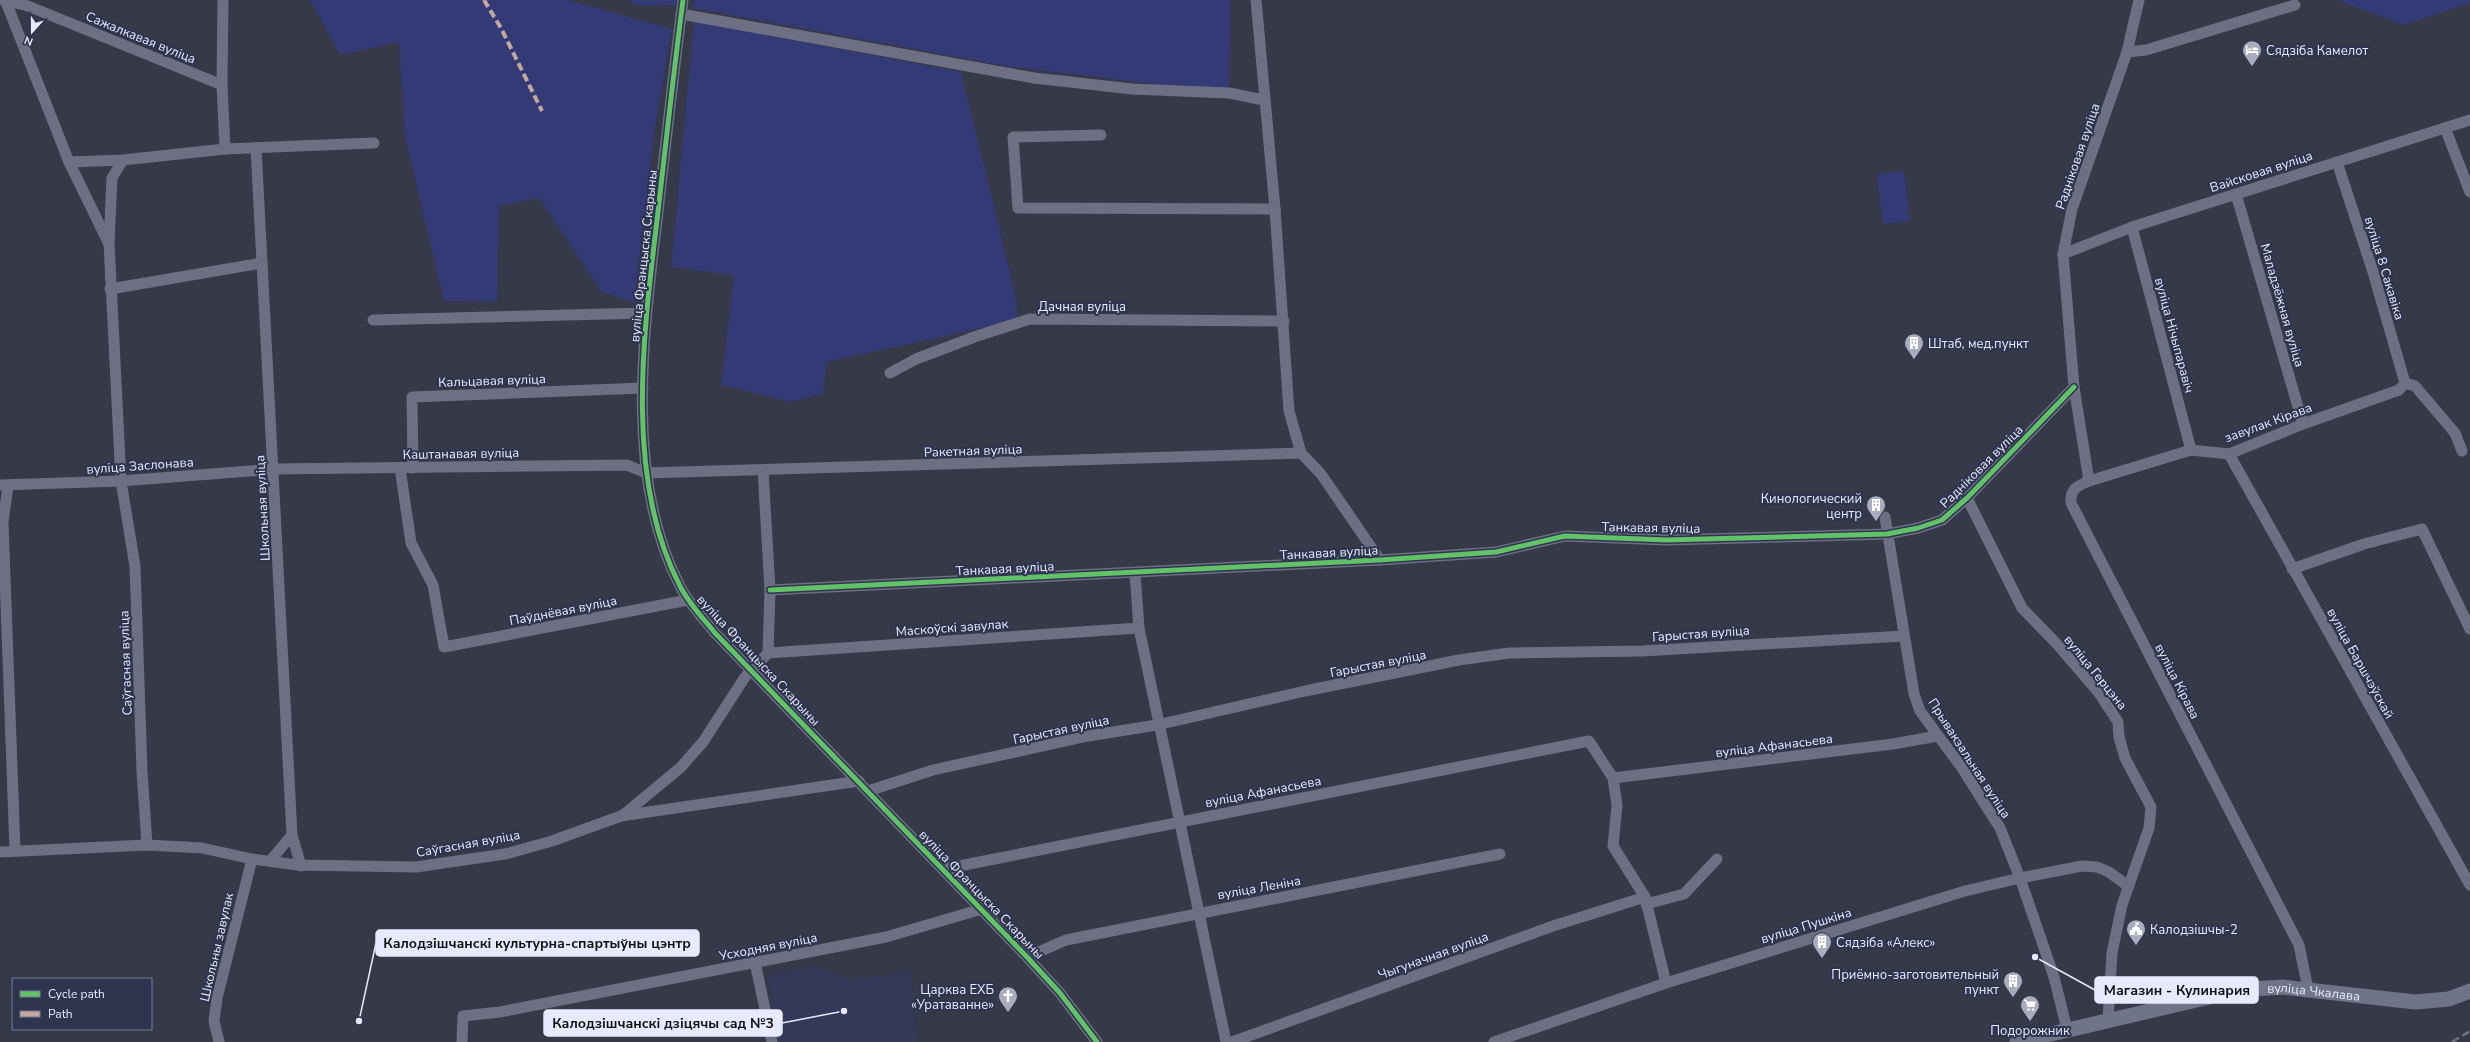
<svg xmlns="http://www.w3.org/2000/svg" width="2470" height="1042" font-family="'Nunito Sans',sans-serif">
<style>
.built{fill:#333958}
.green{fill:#333a75}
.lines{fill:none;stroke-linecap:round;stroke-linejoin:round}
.street{stroke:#6d7083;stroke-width:11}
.secondary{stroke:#6f7488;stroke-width:15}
.rail{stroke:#707281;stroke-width:2.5;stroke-dasharray:8 4;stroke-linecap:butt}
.quiet{stroke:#c3a89e;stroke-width:4;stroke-dasharray:8 4;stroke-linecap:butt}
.cycleway-casing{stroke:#2f344f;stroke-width:8}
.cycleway{stroke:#61c268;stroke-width:5}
.labels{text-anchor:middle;stroke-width:4;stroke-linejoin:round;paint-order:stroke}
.street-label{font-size:13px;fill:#e6eafc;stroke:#2f344f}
.poi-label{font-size:13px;fill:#e6eafc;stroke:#2f344f;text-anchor:start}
.leader{fill:none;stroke:#e6eafc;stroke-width:1.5}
.callout-dot{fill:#e6eafc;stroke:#2f344f;stroke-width:1.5}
.callout{fill:#e6eafc;stroke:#e6eafc;stroke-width:1.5}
.callout-label{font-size:14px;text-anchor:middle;font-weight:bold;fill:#111}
</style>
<rect width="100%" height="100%" fill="#363948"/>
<!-- built -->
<polygon class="built" points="814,965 848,980 912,971 917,1042 779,1042 768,976"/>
<!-- green -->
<g class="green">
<polygon points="310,0 568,0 672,29 655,127 634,303 601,291 539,198 499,206 497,302 444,301 405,137 399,42 340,55"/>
<polygon points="626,0 677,0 676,5 641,6"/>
<polygon points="695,0 1231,0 1229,93 1006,66 693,8"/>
<polygon points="2337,0 2470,0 2470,3 2404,25"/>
<polygon points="694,21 961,72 1015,293 1018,320 827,362 823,394 791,402 721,385 734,275 671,267"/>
<polygon points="1904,171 1910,221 1883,224 1877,174"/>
</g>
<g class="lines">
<!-- street -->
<g class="street">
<polyline points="3,0 28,6 222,85"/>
<polyline points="223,0 222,85 225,149"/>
<path d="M683,0C674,70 666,141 658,212C644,329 623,477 680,586C689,604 703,618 715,633L1027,957L1060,993L1097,1042"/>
<polyline points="1256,0 1275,209 1289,411 1301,453 1321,474 1380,560"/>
<path d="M2139,0L2127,52L2072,209L2063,254L2074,387L2089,481C2077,486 2070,489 2071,503L2299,945L2308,989"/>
<polyline points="6,2 69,162 108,242"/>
<polyline points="681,14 1034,78 1132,89 1229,93 1264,100"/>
<polyline points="2127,52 2146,50 2295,5"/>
<polyline points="2445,128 2470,192"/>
<polyline points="1101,135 1013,137 1018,208 1275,209"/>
<polyline points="256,148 292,835 301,866"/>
<polyline points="123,160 112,178 109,243 121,481 135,566 142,771 147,845"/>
<polyline points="69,162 123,160 225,149 374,143"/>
<polyline points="2337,162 2373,272 2405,383"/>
<polyline points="2236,194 2303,424"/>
<polyline points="2132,227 2191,450"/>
<polyline points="2063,254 2132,227 2470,120"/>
<polyline points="110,289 262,263"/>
<polyline points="373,320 646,313"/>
<polyline points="890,373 916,359 977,336 1030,319 1284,321"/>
<polyline points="2405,383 2415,386 2455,433 2462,451"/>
<polyline points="2229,454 2470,885"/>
<polyline points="400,468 411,543 433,585 444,647 688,600"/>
<polyline points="413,468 412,397 643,388"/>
<polyline points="2089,481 2191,450 2229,454 2303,424 2399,390 2405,383"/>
<polyline points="0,485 121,481 274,469 627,465 646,473 1301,453"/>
<polyline points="8,486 3,522 15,850"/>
<polyline points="1967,498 2022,608 2056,643 2099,693 2118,722 2119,737 2125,758 2151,807 2149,828 2122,905 2112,953 2108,1020"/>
<polyline points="1885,517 1914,694 1920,711 1962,768 2000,828 2020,878 2054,977 2067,1029"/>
<polyline points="2292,569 2364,544 2422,529 2470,629"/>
<polyline points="1135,574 1139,628 1226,1042"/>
<polyline points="770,590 1380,560 1496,552 1565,536 1666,540 1887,534 1918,528 1942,520 1967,498 2074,387"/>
<polyline points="768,653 1139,628"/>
<polyline points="1613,778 1893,744 1938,736"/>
<polyline points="868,791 933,770 1088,736 1157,725 1305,691 1459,660 1509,653 1642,651 1904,636"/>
<polyline points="622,816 680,768 703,742 745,677 768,653 770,590 763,470"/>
<polyline points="0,852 147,845 202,848 252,859 297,865 416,867 505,854 552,841 621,816 859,781"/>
<polyline points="270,861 292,835"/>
<polyline points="944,869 1589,741 1613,778 1617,805 1613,846 1645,897 1666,983"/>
<polyline points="1646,904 1684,894 1717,859"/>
<polyline points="1027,957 1066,940 1500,854"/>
<polyline points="755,962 772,1042"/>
<polyline points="219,1042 214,1021 217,998 252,859"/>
<polyline points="462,1042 463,1016 500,1012 886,937 982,909"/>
<polyline points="1232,1042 1553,926 1645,897"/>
<polyline points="1494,1042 1666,983 1965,891 2020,878 2082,866 2097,867 2109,872 2128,886"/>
</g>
<!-- secondary -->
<path class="secondary" id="s1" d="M2017,1042L2239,990L2282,987L2415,1002L2449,999L2470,991"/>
<!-- rail -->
<polyline class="rail" points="2452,1042 2470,1031"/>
<!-- quiet -->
<polyline class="quiet" points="484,0 501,28 542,111"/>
<!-- cycleway casing -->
<g class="cycleway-casing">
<g id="cycleway">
<path d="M683,0C674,70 666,141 658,212C644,329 623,477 680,586C689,604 703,618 715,633L1027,957L1060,993L1097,1042"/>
<polyline points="770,590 1380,560 1496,552 1565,536 1666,540 1887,534 1918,528 1942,520 1967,498 2074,387"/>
</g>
</g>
<!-- cycleway -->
<use href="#cycleway" class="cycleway"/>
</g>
<!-- icons -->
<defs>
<g id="hotel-pin" transform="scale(1)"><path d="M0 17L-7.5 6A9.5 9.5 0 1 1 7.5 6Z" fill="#a8acbd" stroke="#2f344f"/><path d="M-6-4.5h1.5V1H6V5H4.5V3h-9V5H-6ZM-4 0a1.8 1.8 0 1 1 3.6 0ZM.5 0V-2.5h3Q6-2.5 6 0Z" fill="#fff"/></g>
<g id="building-pin" transform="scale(1)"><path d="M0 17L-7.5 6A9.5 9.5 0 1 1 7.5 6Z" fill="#a8acbd" stroke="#2f344f"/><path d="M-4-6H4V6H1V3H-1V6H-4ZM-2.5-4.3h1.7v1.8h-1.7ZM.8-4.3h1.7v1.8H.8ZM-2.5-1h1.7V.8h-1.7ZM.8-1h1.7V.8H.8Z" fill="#fff"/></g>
<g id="civic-pin" transform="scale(1)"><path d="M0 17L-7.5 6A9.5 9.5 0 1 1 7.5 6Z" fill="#a8acbd" stroke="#2f344f"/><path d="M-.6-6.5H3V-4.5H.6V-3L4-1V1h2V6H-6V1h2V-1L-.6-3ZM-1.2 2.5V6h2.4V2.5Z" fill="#fff"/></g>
<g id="church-pin" transform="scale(1)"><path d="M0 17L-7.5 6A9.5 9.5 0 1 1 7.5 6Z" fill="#a8acbd" stroke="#2f344f"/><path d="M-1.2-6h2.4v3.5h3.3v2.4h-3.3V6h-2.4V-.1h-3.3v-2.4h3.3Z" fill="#fff"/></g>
<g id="supermarket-pin" transform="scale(1)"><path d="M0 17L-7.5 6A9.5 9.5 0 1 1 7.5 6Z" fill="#a8acbd" stroke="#2f344f"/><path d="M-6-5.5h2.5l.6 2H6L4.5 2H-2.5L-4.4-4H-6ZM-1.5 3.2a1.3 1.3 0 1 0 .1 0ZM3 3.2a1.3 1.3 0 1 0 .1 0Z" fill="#fff"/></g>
</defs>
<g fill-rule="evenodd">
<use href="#hotel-pin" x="2252" y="50"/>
<use href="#building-pin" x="1914" y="343"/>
<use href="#building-pin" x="1876" y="505"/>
<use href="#civic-pin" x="2136" y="929"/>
<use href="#building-pin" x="1822" y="942"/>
<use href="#building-pin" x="2013" y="981"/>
<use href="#church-pin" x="1008" y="996"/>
<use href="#supermarket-pin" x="2030" y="1005"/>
</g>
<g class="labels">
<!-- street labels -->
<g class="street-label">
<text transform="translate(141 37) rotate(22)" y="5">Сажалкавая вуліца</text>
<text transform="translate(2077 156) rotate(-71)" y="5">Радніковая вуліца</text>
<text transform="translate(2261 171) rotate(-18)" y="5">Вайсковая вуліца</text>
<text transform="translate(643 256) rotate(-84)" y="5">вуліца Францыска Скарыны</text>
<text transform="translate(2385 268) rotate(73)" y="5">вуліца 8 Сакавіка</text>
<text transform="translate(2283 305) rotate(74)" y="5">Маладзёжная вуліца</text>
<text x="1082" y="311">Дачная вуліца</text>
<text transform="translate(2175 335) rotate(75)" y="5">вуліца Нічыпаравіч</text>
<text transform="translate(492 380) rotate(-2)" y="5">Кальцавая вуліца</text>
<text transform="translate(2268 422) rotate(-20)" y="5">завулак Кірава</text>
<text transform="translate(973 450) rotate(-2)" y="5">Ракетная вуліца</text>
<text transform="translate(461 453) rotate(-1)" y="5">Каштанавая вуліца</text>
<text transform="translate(140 465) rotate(-4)" y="5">вуліца Заслонава</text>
<text transform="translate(1981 466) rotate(-45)" y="5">Радніковая вуліца</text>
<text transform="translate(262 508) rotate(-93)" y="5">Школьная вуліца</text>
<text transform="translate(1651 527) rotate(1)" y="5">Танкавая вуліца</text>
<text transform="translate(1329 552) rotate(-3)" y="5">Танкавая вуліца</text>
<text transform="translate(1005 568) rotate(-3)" y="5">Танкавая вуліца</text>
<text transform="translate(563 610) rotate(-11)" y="5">Паўднёвая вуліца</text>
<text transform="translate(952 627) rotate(-4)" y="5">Маскоўскі завулак</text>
<text transform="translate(1701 633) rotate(-4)" y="5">Гарыстая вуліца</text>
<text transform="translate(759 660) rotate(47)" y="5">вуліца Францыска Скарыны</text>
<text transform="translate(125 663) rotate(-92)" y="5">Саўгасная вуліца</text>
<text transform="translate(1378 663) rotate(-11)" y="5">Гарыстая вуліца</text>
<text transform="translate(2361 663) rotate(61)" y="5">вуліца Баршчэўскай</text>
<text transform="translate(2096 672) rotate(51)" y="5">вуліца Герцэна</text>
<text transform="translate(2178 681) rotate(63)" y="5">вуліца Кірава</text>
<text transform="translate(1061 729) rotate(-12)" y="5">Гарыстая вуліца</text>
<text transform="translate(1774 745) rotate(-7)" y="5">вуліца Афанасьева</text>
<text transform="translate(1970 758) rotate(57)" y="5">Прывакзальная вуліца</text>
<text transform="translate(1263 791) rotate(-11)" y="5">вуліца Афанасьева</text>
<text transform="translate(468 843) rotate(-10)" y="5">Саўгасная вуліца</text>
<text transform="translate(1259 887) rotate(-10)" y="5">вуліца Леніна</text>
<text transform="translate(982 894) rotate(46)" y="5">вуліца Францыска Скарыны</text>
<text transform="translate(1806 925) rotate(-17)" y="5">вуліца Пушкіна</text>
<text transform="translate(768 946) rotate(-11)" y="5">Усходняя вуліца</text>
<text transform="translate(216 947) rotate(-77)" y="5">Школьны завулак</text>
<text transform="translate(1433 955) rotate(-20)" y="5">Чыгуначная вуліца</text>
<text dy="5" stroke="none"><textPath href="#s1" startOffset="303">вуліца Чкалава</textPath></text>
</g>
<!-- poi labels -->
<g class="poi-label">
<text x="2266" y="55">Сядзіба Камелот</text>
<text x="1928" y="348">Штаб, мeд.пункт</text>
<text x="1862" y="503" text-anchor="end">Кинологический<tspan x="1862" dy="15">центр</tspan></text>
<text x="2150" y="934">Калодзішчы-2</text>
<text x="1836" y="947">Сядзіба «Алекс»</text>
<text x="1999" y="979" text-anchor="end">Приёмно-заготовительный<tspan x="1999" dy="15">пункт</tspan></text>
<text x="994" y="994" text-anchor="end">Царква ЕХБ<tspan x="994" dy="15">«Уратаванне»</tspan></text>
<text x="2030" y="1035" text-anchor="middle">Подорожник</text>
</g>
</g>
<!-- callouts -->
<path class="leader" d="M359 1021L376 943M2035 957L2095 990M844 1011L782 1023"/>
<g class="callout-dot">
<circle cx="359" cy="1021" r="4"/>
<circle cx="2035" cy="957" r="4"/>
<circle cx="844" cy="1011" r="4"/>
</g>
<g class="callout">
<rect x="376" y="930" width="323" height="26" rx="4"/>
<rect x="2095" y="977" width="163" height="26" rx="4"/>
<rect x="544" y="1010" width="238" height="26" rx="4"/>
</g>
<g class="callout-label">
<text x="537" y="948">Калодзішчанскі культурна-спартыўны цэнтр</text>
<text x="2177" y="995">Магазин - Кулинария</text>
<text x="663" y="1028">Калодзішчанскі дзіцячы сад №3</text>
</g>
<!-- legend -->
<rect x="12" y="978" width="140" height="52" fill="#2f344f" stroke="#787d94"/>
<rect x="20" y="991" width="20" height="6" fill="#61c268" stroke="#787d94"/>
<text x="48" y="998" font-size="12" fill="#e6eafc">Cycle path</text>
<rect x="20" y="1011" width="20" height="6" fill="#c3a89e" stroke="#787d94"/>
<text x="48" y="1018" font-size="12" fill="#e6eafc">Path</text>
<!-- north arrow -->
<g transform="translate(32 32) rotate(201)" stroke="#2f344f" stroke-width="3" paint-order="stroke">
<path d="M0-3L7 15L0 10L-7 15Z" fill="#e6eafc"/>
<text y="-6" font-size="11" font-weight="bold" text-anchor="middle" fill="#e6eafc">N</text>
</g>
</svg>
